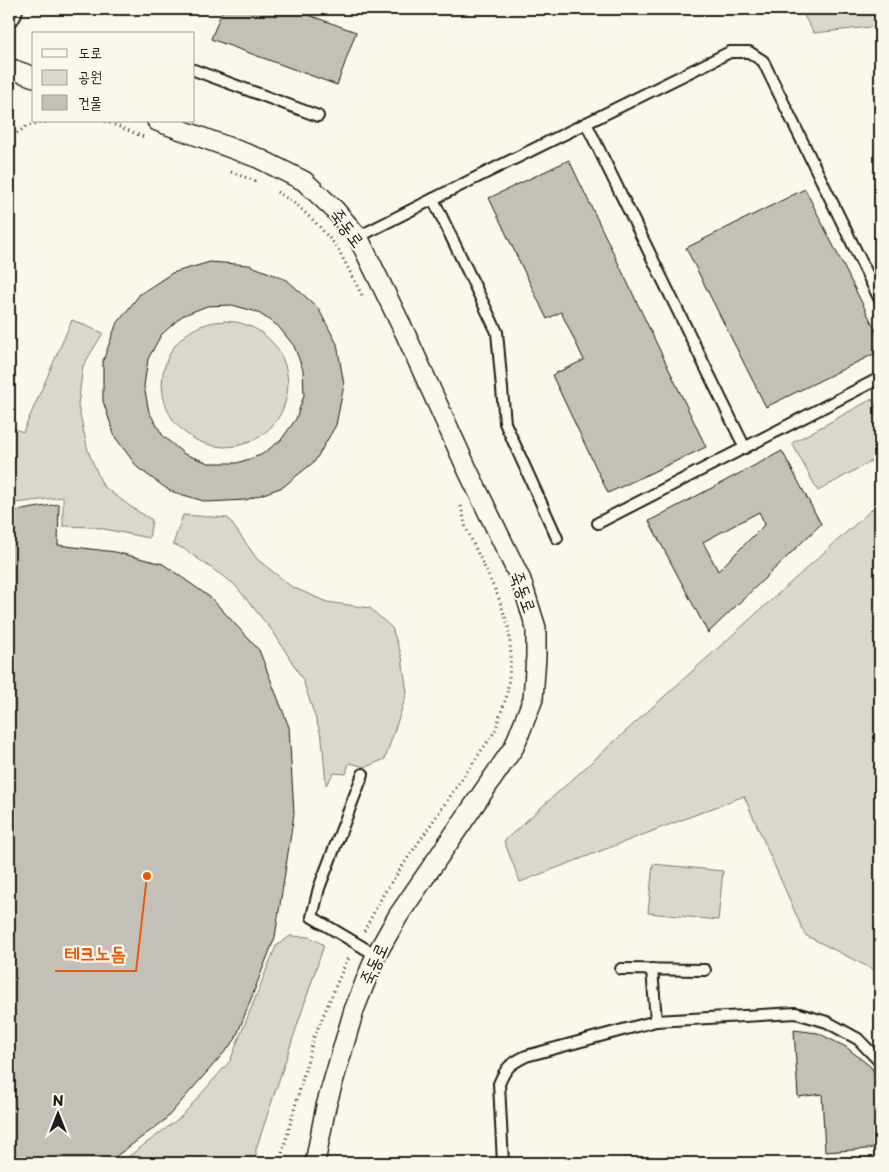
<svg xmlns="http://www.w3.org/2000/svg" width="889" height="1172" font-family="'Playpen Sans','Poor Story',sans-serif">
<style>
.green{fill:#dad7ce;stroke:#7b7a75}
.building{fill:#c3c0b8;stroke:#1c1c1c;fill-rule:evenodd}
.lines{fill:none;stroke-linecap:round;stroke-linejoin:round}
.service-casing{stroke:#1c1c1c;stroke-width:14}
.minor-casing{stroke:#1c1c1c;stroke-width:22}
.tertiary-casing{stroke:#1c1c1c;stroke-width:28}
.path{stroke:#1c1c1c;stroke-width:3;stroke-dasharray:1 4;stroke-linecap:butt}
.service{stroke:#fbf7ec;stroke-width:10}
.minor{stroke:#fbf7ec;stroke-width:19}
.tertiary{stroke:#fbf7ec;stroke-width:24}
.labels{text-anchor:middle;stroke-width:4.5;stroke-linejoin:round;paint-order:stroke}
.street-label{font-size:18px;fill:#1c1c1c;stroke:#fbf7ec}
.leader{fill:none;stroke:#e8590c;stroke-width:2}
.callout-dot{fill:#e8590c;stroke:#fbf7ec;stroke-width:2}
.callout-label{font-size:19px;text-anchor:middle;font-weight:bold;fill:#e8590c;stroke:#fbf7ec;stroke-width:4.5;stroke-linejoin:round;paint-order:stroke}
</style>
<rect width="100%" height="100%" fill="#fbf7ec"/>
<filter id="ink" filterUnits="userSpaceOnUse"><feTurbulence type="fractalNoise" baseFrequency=".02" numOctaves="2"/><feDisplacementMap in="SourceGraphic" scale="10" xChannelSelector="R" yChannelSelector="G"/><feConvolveMatrix kernelMatrix="1 2 1 2 8 2 1 2 1" color-interpolation-filters="sRGB"/></filter>
<g filter="url(#ink)">
<!-- green -->
<g class="green">
<polygon points="800,9 880,9 880,26 814,33"/>
<polygon points="72,320 103,333 83,366 78,405 88,451 103,486 131,507 152,520 149,538 94,527 63,526 63,497 9,504 9,427 23,432"/>
<circle cx="225" cy="384" r="63"/>
<polygon points="872,399 880,415 880,456 818,491 792,443"/>
<polygon points="880,502 880,973 805,935 744,796 520,882 504,841"/>
<polygon points="183,515 228,518 257,559 292,587 327,602 370,608 392,628 402,657 407,693 385,759 366,767 349,763 346,774 334,773 326,785 322,738 303,680 274,633 234,584 184,549 173,544"/>
<polygon points="653,864 723,871 718,920 648,913"/>
<polygon points="290,936 310,937 324,945 256,1149 256,1163 120,1163 181,1117 230,1061 276,946"/>
</g>
<!-- building -->
<g class="building">
<polygon points="223,9 292,9 356,32 337,85 211,39"/>
<polygon points="569,160 706,447 608,493 552,375 584,360 561,312 547,319 489,198"/>
<polygon points="805,189 880,339 880,351 766,407 686,248"/>
<path d="M210,262L249,265L287,280L318,308L337,344L344,385L336,425L315,461L283,487L246,500L207,502L170,491L138,468L115,437L103,401V361L116,325L140,294L172,273ZM232,305L257,312L278,326L294,346L303,370L304,395L296,419L281,440L261,455L237,463H209L184,454L163,436L149,412L144,386L148,359L161,335L182,316L207,306Z"/>
<path d="M782,451L821,524L708,633L649,521ZM759,512L765,524L718,571L703,542Z"/>
<polygon points="59,504 58,545 115,552 163,564 211,598 259,650 289,727 294,814 275,937 235,1040 165,1120 107,1163 9,1163 9,512"/>
<polygon points="794,1030 818,1033 846,1047 871,1067 880,1083 880,1148 825,1152 822,1094 798,1097"/>
</g>
<g class="lines">
<!-- service casing -->
<g class="service-casing">
<g id="service">
<polyline points="194,70 318,116"/>
<polyline points="586,123 745,448"/>
<polyline points="433,199 497,332 505,423 557,538"/>
<polyline points="358,237 433,199 730,52 749,52 763,61 880,300"/>
<polyline points="598,523 880,378"/>
<polyline points="363,774 319,888 312,917 376,955"/>
<polyline points="621,969 705,970"/>
<polyline points="652,969 656,1021"/>
<path d="M503,1163L499,1084C506,1067 510,1064 526,1056L656,1021L796,1013L827,1022L858,1039L880,1062"/>
</g>
</g>
<!-- minor casing -->
<g class="minor-casing">
<g id="minor">
<polyline points="9,68 34,77"/>
<polyline points="157,121 258,158 304,181 335,210 358,237 405,333 469,473 521,580 536,628 536,656 533,699 514,747 398,916 376,955 354,1010 326,1106 315,1163"/>
</g>
</g>
<!-- tertiary casing -->
<g class="tertiary-casing">
<polyline id="tertiary" points="9,13 10,9"/>
</g>
<!-- path -->
<g class="path">
<polyline points="105,121 144,137"/>
<polyline points="9,139 27,126 51,121"/>
<polyline points="231,172 258,182"/>
<polyline points="277,192 297,205 318,225 337,247 363,297"/>
<polyline points="364,931 384,893 455,789 495,731 507,695 511,658 509,628 498,596 466,528 461,506"/>
<polyline points="282,1163 282,1154 314,1037 344,967 350,956"/>
</g>
<!-- service -->
<use href="#service" class="service"/>
<!-- minor -->
<use href="#minor" class="minor"/>
<!-- tertiary -->
<use href="#tertiary" class="tertiary"/>
</g>
</g>
<g class="labels">
<!-- street labels -->
<g class="street-label">
<text transform="translate(347 228) rotate(53)" y="6">죽동로</text>
<text transform="translate(523 592) rotate(70)" y="6">죽동로</text>
<text transform="translate(374 964) rotate(-66)" y="6">죽동로</text>
</g>
</g>
<!-- callouts -->
<path class="leader" d="M147 876L136 971H55"/>
<circle class="callout-dot" cx="147" cy="876" r="5"/>
<g class="callout-label">
<text x="95" y="960">테크노돔</text>
</g>
<!-- margin -->
<rect width="889" height="1172" fill="none" stroke="#fbf7ec" stroke-width="30"/>
<rect x="15" y="15" width="859" height="1142" fill="none" stroke="#1c1c1c" stroke-width="2" filter="url(#ink)"/>
<!-- legend -->
<rect x="32" y="32" width="162" height="90" fill="#fbf7ec" stroke="#a29f99"/>
<rect x="42" y="49" width="25" height="8" fill="#fbf7ec" stroke="#a29f99"/>
<text x="78" y="58" font-size="15" fill="#1c1c1c">도로</text>
<rect x="42" y="70" width="25" height="15" fill="#dad7ce" stroke="#a29f99"/>
<text x="78" y="82" font-size="15" fill="#1c1c1c">공원</text>
<rect x="42" y="95" width="25" height="15" fill="#c3c0b8" stroke="#a29f99"/>
<text x="78" y="108" font-size="15" fill="#1c1c1c">건물</text>
<!-- north arrow -->
<g transform="translate(58 1114)" stroke="#fbf7ec" stroke-width="4" paint-order="stroke">
<path d="M0-4L9 19L0 12L-9 19Z" fill="#1c1c1c"/>
<text y="-8" font-size="14" font-weight="bold" text-anchor="middle" fill="#1c1c1c">N</text>
</g>
</svg>
